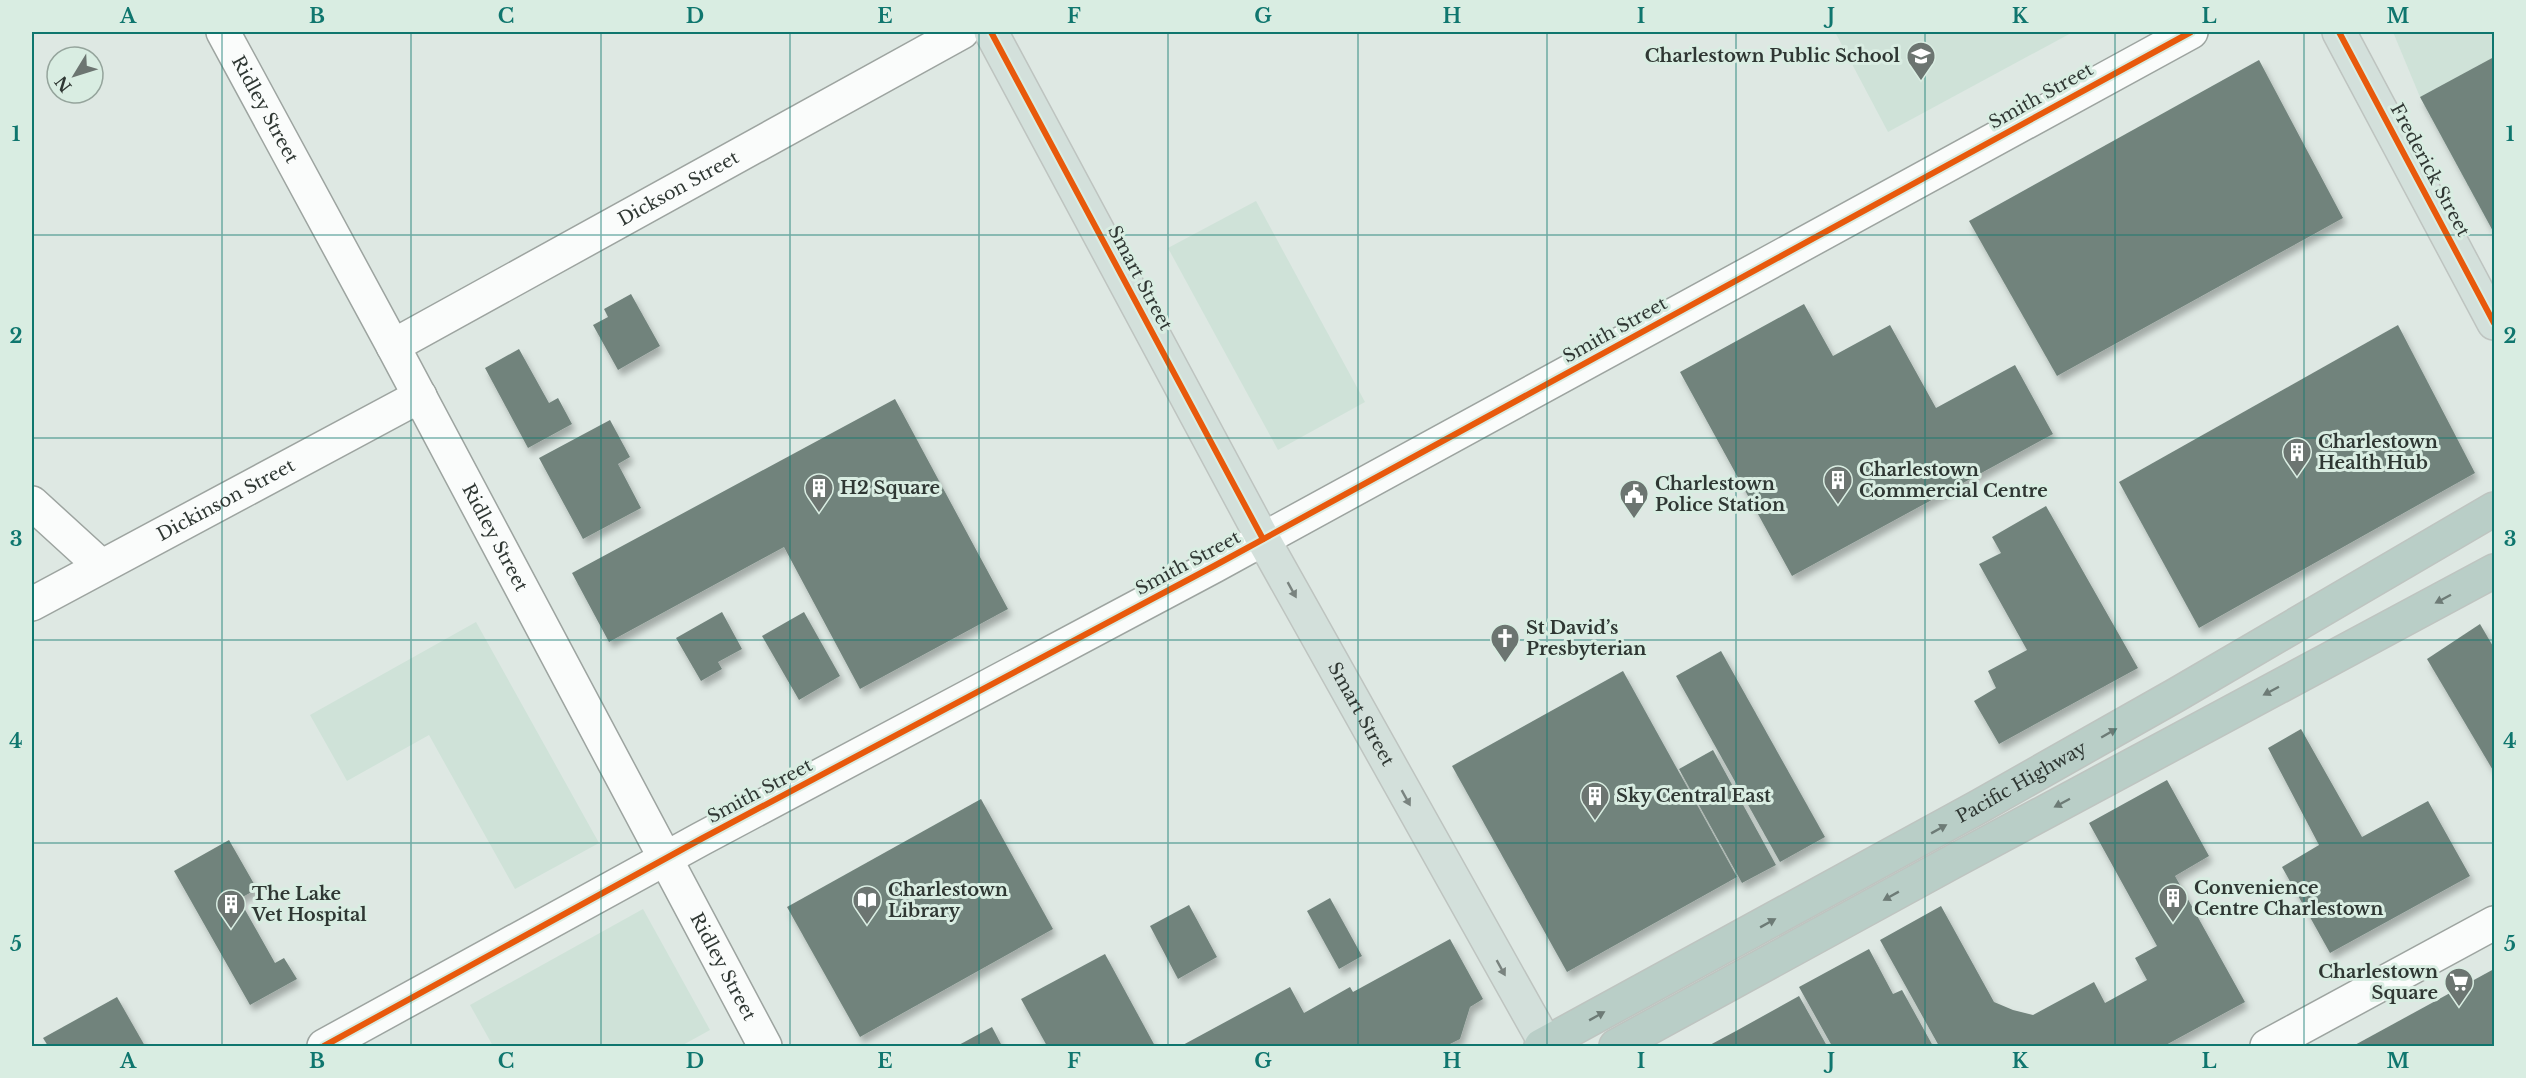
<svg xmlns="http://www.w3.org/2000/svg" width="2526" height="1078" font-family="'Libre Baskerville',serif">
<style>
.built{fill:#cfe2d8}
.building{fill:#71837c;filter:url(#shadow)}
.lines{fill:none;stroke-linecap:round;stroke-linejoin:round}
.minor-casing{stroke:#9da4a0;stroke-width:36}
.major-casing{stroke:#bec4c0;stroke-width:36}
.highway-casing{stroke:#bec4c0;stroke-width:36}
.minor{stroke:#fafcfb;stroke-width:33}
.major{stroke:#d3e0db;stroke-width:33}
.highway{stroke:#b9cec7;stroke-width:33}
.cycleway-casing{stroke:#d9ede2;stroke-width:10}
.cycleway{stroke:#e8590c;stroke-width:6}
.oneway{fill:#79837f}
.oneway2{fill:#6d7b76}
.grid{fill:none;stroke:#0f766e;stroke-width:1.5;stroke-opacity:0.55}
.labels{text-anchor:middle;stroke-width:6;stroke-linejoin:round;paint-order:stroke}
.poi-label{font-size:18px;font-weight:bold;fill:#2f3733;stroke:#d9ede2;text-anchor:start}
.street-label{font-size:18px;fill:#2f3733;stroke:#d9ede2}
.neatline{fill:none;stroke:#0f766e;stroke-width:2}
.grid-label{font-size:20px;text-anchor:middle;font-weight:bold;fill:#0f766e}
</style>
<defs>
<filter id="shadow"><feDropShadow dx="3.5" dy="6" stdDeviation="3" flood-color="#0004"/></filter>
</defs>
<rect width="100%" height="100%" fill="#dee8e3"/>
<!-- built -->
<g class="built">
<polygon points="1835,32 2073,32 1888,132"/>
<polygon points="2393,32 2494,32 2494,233 2420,97"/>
<polygon points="1256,201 1365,402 1278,450 1168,248"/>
<polygon points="476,622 599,843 515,889 429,735 347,781 310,715"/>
<polygon points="643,909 710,1030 681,1046 493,1046 470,1005"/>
</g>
<!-- building -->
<g class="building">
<polygon points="2494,57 2494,233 2420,97"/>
<polygon points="2259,60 2343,218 2057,376 1969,221"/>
<polygon points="631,294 660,346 618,370 593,325 608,317 604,309"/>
<polygon points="1804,304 1833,356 1890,325 1936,408 2015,365 2053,434 1792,576 1680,372"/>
<polygon points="2398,325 2475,473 2199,628 2119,482"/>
<polygon points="519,349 549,403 558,398 572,424 528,448 485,368"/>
<polygon points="895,399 1008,609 860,689 784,547 609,642 572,573"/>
<polygon points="610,420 630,457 618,464 641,508 583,539 539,458"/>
<polygon points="2046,506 2138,668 1999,744 1974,701 1996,688 1988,671 2027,650 1979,564 2001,553 1992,537"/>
<polygon points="722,612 742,649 718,662 722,669 701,681 676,638"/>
<polygon points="804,612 840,676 799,700 762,636"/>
<polygon points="2480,624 2494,648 2494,772 2427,659"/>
<polygon points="1721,651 1825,837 1780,862 1676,676"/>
<polygon points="1623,671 1737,877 1567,972 1452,766"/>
<polygon points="2301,729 2362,837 2428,801 2470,876 2330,953 2282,867 2319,845 2268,748"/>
<polygon points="1713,750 1776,865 1742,883 1679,769"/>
<polygon points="2167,780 2209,856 2175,876 2245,1002 2164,1046 1939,1046 1880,940 1941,906 1994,1002 2013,1010 2033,1015 2094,982 2105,1003 2147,980 2135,958 2157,946 2089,823"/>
<polygon points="981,799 1053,929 860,1037 787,907"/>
<polygon points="229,840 257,889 239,899 275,963 284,958 297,979 250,1005 174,871"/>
<polygon points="1330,898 1362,956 1339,969 1307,911"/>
<polygon points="1189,905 1217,957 1178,979 1150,926"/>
<polygon points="1450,939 1483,999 1470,1007 1460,1039 1446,1046 1181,1046 1290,987 1304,1013 1350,987 1353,992"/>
<polygon points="1869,949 1893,994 1902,990 1933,1046 1832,1046 1799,987"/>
<polygon points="1105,954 1155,1046 1047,1046 1021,999"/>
<polygon points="2494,969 2494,1046 2353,1046"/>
<polygon points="1799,996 1827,1046 1708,1046 1736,1031"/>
<polygon points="117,997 145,1046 48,1046 43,1038"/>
<polygon points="992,1027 1002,1046 957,1046"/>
</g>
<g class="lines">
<!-- minor casing -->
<g class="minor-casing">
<g id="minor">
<path id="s1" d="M223,32L393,346L765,1046"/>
<path id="s2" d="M393,346L962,32"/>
<polyline points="32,503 101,566"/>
<path id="s3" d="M32,604L420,396"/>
<polyline points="324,1046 701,839 1214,566 2191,32"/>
<polyline points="2267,1046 2494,923"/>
</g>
</g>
<!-- major casing -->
<g class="major-casing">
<g id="major">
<path id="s4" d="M991,32L1263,539L1547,1046"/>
<polyline points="2339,32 2494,323"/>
</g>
</g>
<!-- highway casing -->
<g class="highway-casing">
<g id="highway">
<path id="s5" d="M1541,1046L1980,806L2176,695L2494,509"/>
<polyline points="1616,1046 1954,861 2494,571"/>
</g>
</g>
<!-- minor -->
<use href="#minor" class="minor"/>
<!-- major -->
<use href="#major" class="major"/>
<!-- highway -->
<use href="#highway" class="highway"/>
<!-- cycleway casing -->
<g class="cycleway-casing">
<g id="cycleway">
<polyline points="991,32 1263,539"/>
<polyline points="2339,32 2494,323"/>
<polyline points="324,1046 701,839 1214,566 2191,32"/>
</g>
</g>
<!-- cycleway -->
<use href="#cycleway" class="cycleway"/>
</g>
<!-- one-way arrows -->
<defs><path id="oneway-solid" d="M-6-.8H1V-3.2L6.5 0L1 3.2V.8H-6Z" transform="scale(1.5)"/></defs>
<g class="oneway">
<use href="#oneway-solid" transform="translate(1292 590) rotate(61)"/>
<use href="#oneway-solid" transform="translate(1406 798) rotate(61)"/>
<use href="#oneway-solid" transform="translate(1501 968) rotate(61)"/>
</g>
<g class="oneway2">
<use href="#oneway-solid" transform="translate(2443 599) rotate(152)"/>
<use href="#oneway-solid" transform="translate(2271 691) rotate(152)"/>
<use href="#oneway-solid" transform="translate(2109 733) rotate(-30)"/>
<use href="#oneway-solid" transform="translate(2062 803) rotate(152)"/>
<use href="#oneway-solid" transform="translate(1939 829) rotate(-29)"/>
<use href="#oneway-solid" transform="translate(1891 896) rotate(151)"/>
<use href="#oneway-solid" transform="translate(1768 923) rotate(-29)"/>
<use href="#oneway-solid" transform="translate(1597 1016) rotate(-29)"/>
</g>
<!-- grid -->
<path class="grid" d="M222,32V1046M411,32V1046M601,32V1046M790,32V1046M979,32V1046M1168,32V1046M1358,32V1046M1547,32V1046M1736,32V1046M1925,32V1046M2115,32V1046M2304,32V1046M32,235H2494M32,438H2494M32,640H2494M32,843H2494"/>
<!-- icons -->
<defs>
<g id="school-pin" transform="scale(1.5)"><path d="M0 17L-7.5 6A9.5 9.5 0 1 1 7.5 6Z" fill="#6c7571" stroke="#d9ede2"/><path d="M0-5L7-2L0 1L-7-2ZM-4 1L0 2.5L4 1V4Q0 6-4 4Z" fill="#fff"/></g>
<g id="building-pin" transform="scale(1.5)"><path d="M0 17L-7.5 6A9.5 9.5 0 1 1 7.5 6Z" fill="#6c7571" stroke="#d9ede2"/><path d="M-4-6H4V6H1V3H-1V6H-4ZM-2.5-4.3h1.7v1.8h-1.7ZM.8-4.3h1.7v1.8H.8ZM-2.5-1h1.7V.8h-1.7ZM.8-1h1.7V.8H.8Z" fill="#fff"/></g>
<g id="civic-pin" transform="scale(1.5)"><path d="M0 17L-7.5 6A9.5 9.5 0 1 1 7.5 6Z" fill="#6c7571" stroke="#d9ede2"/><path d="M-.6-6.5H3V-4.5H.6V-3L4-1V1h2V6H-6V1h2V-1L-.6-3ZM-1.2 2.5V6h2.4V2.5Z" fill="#fff"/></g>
<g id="church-pin" transform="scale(1.5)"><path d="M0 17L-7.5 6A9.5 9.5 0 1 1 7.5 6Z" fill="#6c7571" stroke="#d9ede2"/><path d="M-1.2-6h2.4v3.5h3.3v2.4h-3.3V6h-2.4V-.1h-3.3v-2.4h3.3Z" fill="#fff"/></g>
<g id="library-pin" transform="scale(1.5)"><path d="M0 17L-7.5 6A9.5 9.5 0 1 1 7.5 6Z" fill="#6c7571" stroke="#d9ede2"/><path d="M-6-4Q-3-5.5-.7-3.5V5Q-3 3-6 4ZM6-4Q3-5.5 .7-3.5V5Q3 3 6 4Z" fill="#fff"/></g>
<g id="supermarket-pin" transform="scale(1.5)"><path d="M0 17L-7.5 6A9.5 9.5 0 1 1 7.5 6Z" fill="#6c7571" stroke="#d9ede2"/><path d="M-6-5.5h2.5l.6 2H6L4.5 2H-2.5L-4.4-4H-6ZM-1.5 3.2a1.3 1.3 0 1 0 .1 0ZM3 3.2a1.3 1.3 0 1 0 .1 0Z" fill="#fff"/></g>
</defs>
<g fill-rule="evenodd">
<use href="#school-pin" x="1921" y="56"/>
<use href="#building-pin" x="2297" y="452"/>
<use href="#building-pin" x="1838" y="480"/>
<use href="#building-pin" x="819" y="488"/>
<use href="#civic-pin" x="1634" y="494"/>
<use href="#church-pin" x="1505" y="638"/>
<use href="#building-pin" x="1595" y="796"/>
<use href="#building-pin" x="2173" y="898"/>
<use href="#library-pin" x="867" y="900"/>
<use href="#building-pin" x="231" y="904"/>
<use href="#supermarket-pin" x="2459" y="982"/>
</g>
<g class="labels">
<!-- poi labels -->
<g class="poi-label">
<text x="1900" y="62" text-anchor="end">Charlestown Public School</text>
<text x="2318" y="448">Charlestown<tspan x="2318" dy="21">Health Hub</tspan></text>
<text x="1859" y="476">Charlestown<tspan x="1859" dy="21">Commercial Centre</tspan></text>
<text x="1655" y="490">Charlestown<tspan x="1655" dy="21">Police Station</tspan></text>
<text x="840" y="494">H2 Square</text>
<text x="1526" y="634">St David’s<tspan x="1526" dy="21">Presbyterian</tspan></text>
<text x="1616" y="802">Sky Central East</text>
<text x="2194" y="894">Convenience<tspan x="2194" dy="21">Centre Charlestown</tspan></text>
<text x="888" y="896">Charlestown<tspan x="888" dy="21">Library</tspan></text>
<text x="252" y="900">The Lake<tspan x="252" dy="21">Vet Hospital</tspan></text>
<text x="2438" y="978" text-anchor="end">Charlestown<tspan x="2438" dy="21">Square</tspan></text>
</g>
<!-- street labels -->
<g class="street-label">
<text transform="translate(2041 96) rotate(-29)" y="6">Smith Street</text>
<text dy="6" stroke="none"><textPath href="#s1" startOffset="88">Ridley Street</textPath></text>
<text transform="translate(2430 170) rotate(62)" y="6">Frederick Street</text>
<text dy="6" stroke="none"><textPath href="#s2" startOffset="326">Dickson Street</textPath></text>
<text transform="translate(1140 278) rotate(62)" y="6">Smart Street</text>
<text transform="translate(1615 330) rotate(-29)" y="6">Smith Street</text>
<text dy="6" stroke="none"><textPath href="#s3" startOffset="220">Dickinson Street</textPath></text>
<text dy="6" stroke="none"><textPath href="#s1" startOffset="574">Ridley Street</textPath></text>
<text transform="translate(1188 563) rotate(-28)" y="6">Smith Street</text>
<text dy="6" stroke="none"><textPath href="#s4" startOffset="776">Smart Street</textPath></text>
<text dy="6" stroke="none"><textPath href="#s5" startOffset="548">Pacific Highway</textPath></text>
<text transform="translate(760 791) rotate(-28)" y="6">Smith Street</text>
<text dy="6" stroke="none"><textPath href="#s1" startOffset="1060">Ridley Street</textPath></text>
</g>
</g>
<!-- border -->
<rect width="2526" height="1078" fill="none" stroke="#d9ede2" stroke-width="66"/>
<!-- north arrow -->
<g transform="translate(75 75) rotate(232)"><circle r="28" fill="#d9ede2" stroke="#95a49c" stroke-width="1.5"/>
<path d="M0-4.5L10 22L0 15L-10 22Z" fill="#6c7571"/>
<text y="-9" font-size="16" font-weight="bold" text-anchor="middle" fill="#2f3733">N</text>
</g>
<rect x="33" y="33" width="2460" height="1012" class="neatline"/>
<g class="grid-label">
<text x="128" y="23">A</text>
<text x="317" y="23">B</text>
<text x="506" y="23">C</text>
<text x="695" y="23">D</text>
<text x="885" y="23">E</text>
<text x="1074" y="23">F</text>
<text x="1263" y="23">G</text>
<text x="1452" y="23">H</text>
<text x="1641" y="23">I</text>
<text x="1831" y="23">J</text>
<text x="2020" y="23">K</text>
<text x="2209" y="23">L</text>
<text x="2398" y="23">M</text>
<text x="16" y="141">1</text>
<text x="2510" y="141">1</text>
<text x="16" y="343">2</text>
<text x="2510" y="343">2</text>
<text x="16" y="546">3</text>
<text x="2510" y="546">3</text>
<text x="16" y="748">4</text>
<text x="2510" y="748">4</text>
<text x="16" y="951">5</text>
<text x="2510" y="951">5</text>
<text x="128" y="1068">A</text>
<text x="317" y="1068">B</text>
<text x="506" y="1068">C</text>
<text x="695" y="1068">D</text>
<text x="885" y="1068">E</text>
<text x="1074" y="1068">F</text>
<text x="1263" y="1068">G</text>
<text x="1452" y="1068">H</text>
<text x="1641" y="1068">I</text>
<text x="1831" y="1068">J</text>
<text x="2020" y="1068">K</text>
<text x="2209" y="1068">L</text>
<text x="2398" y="1068">M</text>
</g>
</svg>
